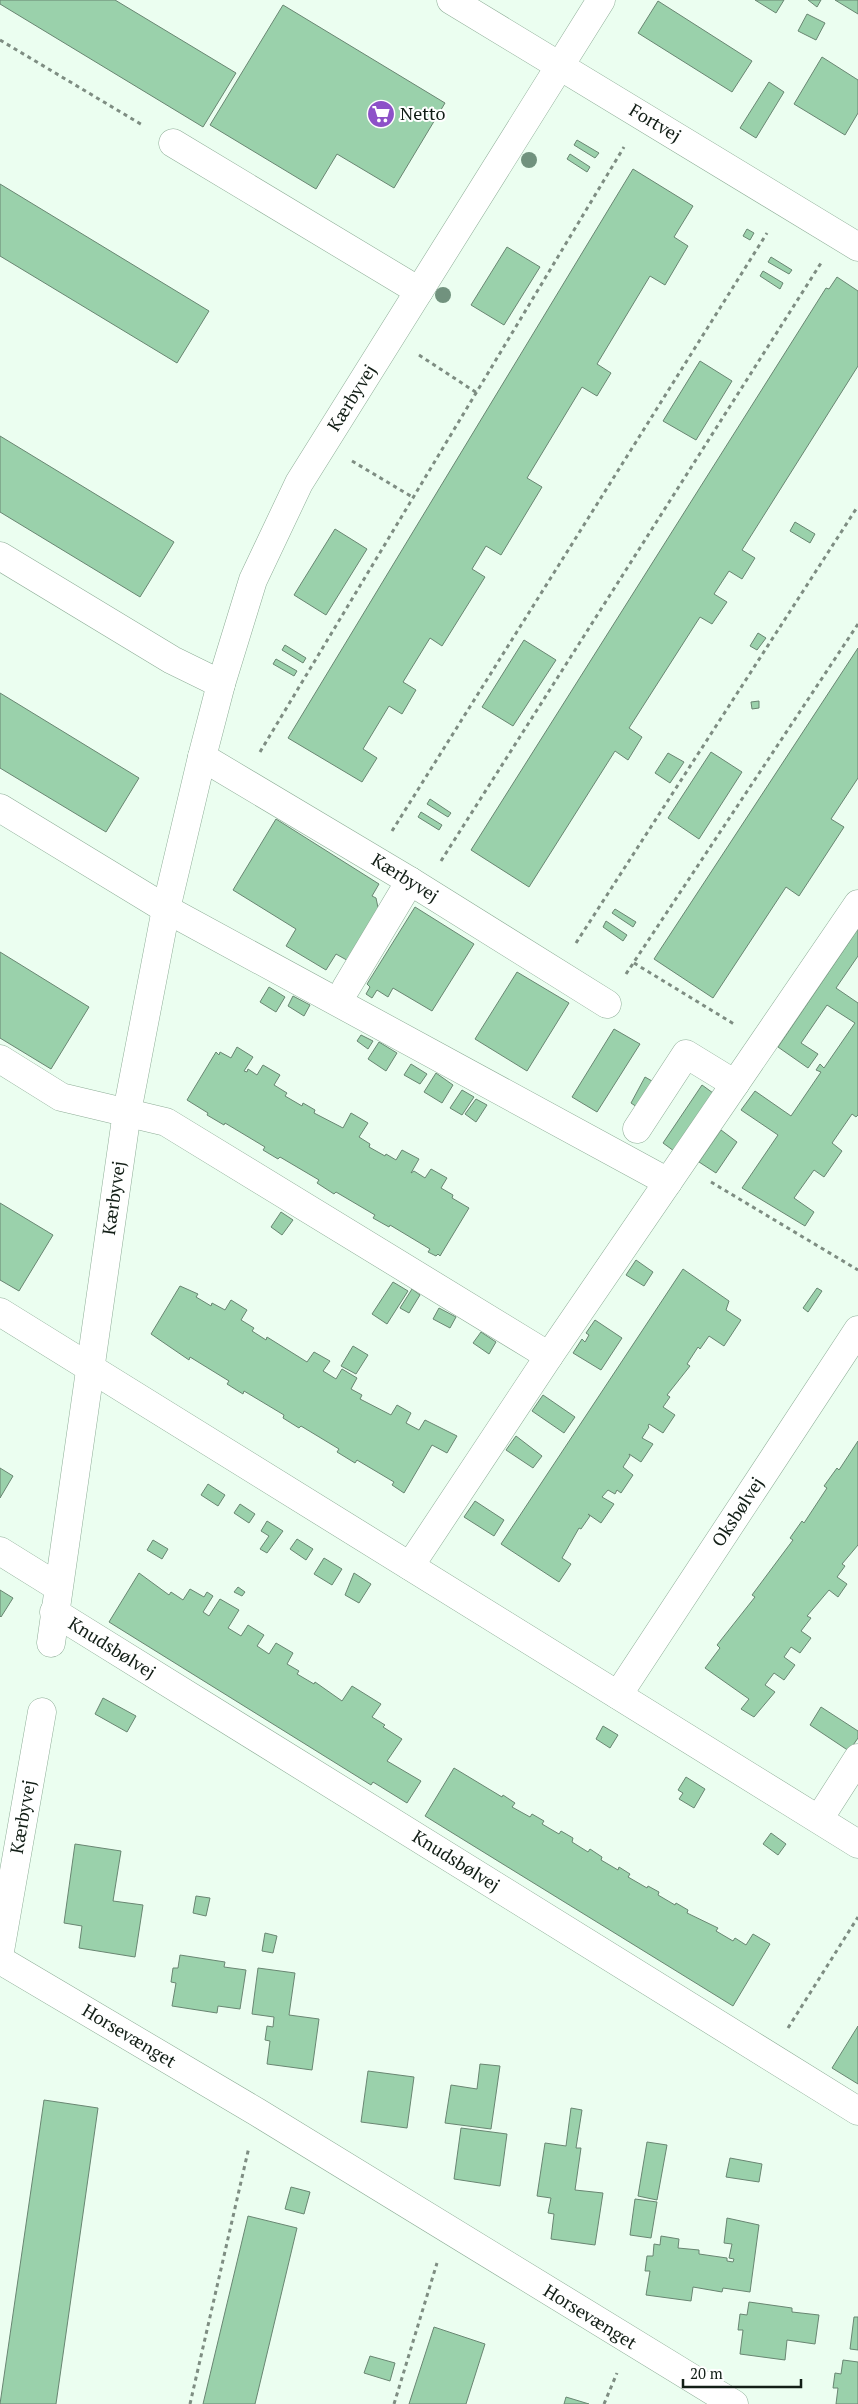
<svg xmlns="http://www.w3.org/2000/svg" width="858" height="2404" font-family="'PT Serif',serif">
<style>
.building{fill:#9ad1ab;stroke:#698672}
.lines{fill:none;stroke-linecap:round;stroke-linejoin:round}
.minor-casing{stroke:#8ead97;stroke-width:29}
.path{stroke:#7e8d82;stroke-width:3;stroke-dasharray:4 4;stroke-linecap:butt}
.minor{stroke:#fff;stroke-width:28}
.tree{fill:#71927e}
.labels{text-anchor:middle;stroke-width:4;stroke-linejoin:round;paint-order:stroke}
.poi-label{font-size:18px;fill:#121e16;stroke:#fff;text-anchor:start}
.street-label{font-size:18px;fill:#121e16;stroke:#fff}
</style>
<rect width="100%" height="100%" fill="#ebfef0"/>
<!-- building -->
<g class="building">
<polygon points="0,0 115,0 236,73 203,127 0,4"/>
<polygon points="755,0 784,0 776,13"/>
<polygon points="808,0 821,0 817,7"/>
<polygon points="835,0 858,0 858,14"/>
<polygon points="658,1 752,61 732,92 638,33"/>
<polygon points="283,5 445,103 394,188 337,154 316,189 210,125"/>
<polygon points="807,14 825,23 816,40 798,31"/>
<polygon points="822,57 858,80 858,113 845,135 794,104"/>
<polygon points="769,82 784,92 756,138 740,128"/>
<polygon points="577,140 599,153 595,158 574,145"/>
<polygon points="570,154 590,167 587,172 567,159"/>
<polygon points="633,169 693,206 674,237 688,246 665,285 650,276 597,364 611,373 597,396 582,387 527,478 542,487 501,555 486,546 472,569 485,577 442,646 430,638 403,682 416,690 402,714 389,706 363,749 377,758 362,782 288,738"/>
<polygon points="0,184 209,311 177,363 0,256"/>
<polygon points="747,229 754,233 750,240 743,236"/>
<polygon points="507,247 540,267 504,325 471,305"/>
<polygon points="771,257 792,270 789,274 768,262"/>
<polygon points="763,271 783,283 780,289 760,276"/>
<polygon points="837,277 858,291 858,366 742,550 755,558 742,579 729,571 714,594 727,602 712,624 700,617 629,728 642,737 628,760 615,751 529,887 471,850 826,288 829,289"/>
<polygon points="700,361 732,381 696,440 663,421"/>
<polygon points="0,436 174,542 140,597 0,512"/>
<polygon points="795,522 815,534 810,543 790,531"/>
<polygon points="335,529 367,549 326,615 294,595"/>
<polygon points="758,633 766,638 757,650 750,646"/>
<polygon points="524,640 556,660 513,726 482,707"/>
<polygon points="285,645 306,658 303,663 282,650"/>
<polygon points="858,648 858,778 831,819 844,827 799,896 786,887 713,998 654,959"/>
<polygon points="276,659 297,671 294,676 273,664"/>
<polygon points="0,693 139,778 106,832 0,768"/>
<polygon points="759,701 759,708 752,709 751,702"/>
<polygon points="711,752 742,772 699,839 668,818"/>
<polygon points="668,753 684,762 670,783 655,773"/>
<polygon points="430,799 451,813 448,817 427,804"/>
<polygon points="421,812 442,825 439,830 418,817"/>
<polygon points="276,819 379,884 372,896 376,898 380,917 352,963 336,954 326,970 286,946 296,929 233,890"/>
<polygon points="415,907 474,944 432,1011 393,988 388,997 377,990 372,998 366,994 370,987 367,984"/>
<polygon points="615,909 636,922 633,927 612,913"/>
<polygon points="606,921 627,935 623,941 603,927"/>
<polygon points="858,929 858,956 836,988 858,1003 858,1115 856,1117 852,1114 832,1143 842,1151 824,1177 814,1170 794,1198 814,1212 805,1226 742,1188 778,1135 741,1110 755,1091 791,1116 821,1072 816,1070 820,1064 824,1068 855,1023 827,1005 801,1043 818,1054 808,1068 778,1047"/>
<polygon points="0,952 89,1007 51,1069 0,1038"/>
<polygon points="517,972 569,1003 527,1071 475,1039"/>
<polygon points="269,987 285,997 276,1012 260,1002"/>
<polygon points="293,996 310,1005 304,1016 288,1006"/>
<polygon points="614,1029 640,1044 597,1112 572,1097"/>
<polygon points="361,1035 373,1041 368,1049 357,1041"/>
<polygon points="379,1042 397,1053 386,1071 368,1059"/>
<polygon points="237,1047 253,1057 244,1071 247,1072 248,1069 257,1075 263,1065 280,1075 274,1085 287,1093 285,1096 302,1106 303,1103 315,1110 314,1113 343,1128 351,1113 368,1123 359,1137 370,1144 369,1147 385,1156 386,1154 396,1160 402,1150 419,1159 411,1173 414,1171 425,1178 431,1169 447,1178 441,1188 453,1195 452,1198 469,1208 440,1256 438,1254 436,1256 428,1252 430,1249 390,1225 389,1227 373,1218 375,1215 336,1192 334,1194 317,1183 319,1180 280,1157 278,1159 263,1150 265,1147 225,1123 224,1125 207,1115 208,1113 187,1100 216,1052 219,1055 220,1052 231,1058"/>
<polygon points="411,1064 427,1074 420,1084 404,1075"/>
<polygon points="436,1073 453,1085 442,1103 424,1092"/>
<polygon points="645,1077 652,1081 637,1107 631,1103"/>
<polygon points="702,1085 713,1093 674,1151 663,1143"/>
<polygon points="462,1090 474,1097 462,1115 450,1108"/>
<polygon points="476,1099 487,1105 476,1122 465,1114"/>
<polygon points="721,1130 737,1142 716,1173 699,1162"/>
<polygon points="0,1203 53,1235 19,1291 0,1280"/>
<polygon points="281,1212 293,1220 282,1235 271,1227"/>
<polygon points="636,1260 653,1272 644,1286 626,1275"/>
<polygon points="683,1269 729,1301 726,1310 741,1320 724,1346 709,1336 700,1349 698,1347 687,1364 690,1366 667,1395 670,1397 663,1407 675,1415 663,1433 649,1424 648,1426 649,1427 642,1438 653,1444 641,1462 629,1454 630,1456 623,1467 633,1475 621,1493 617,1490 615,1494 608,1490 602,1497 614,1504 601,1523 588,1514 590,1516 581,1529 579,1528 562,1558 571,1564 559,1582 501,1544"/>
<polygon points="393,1282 408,1291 387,1324 372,1314"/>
<polygon points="180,1286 198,1294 196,1297 211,1306 212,1303 225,1310 231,1300 247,1310 241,1320 254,1328 252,1331 266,1340 267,1337 307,1362 314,1352 330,1361 323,1371 336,1379 342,1369 357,1378 351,1389 362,1395 360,1399 391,1415 397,1405 411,1413 406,1423 419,1430 425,1420 457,1436 447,1453 432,1445 404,1493 392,1485 394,1482 357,1460 355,1463 337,1452 339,1449 301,1426 299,1428 283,1418 284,1415 244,1391 243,1394 227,1384 229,1381 190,1357 189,1360 151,1334"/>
<polygon points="817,1288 822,1291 808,1312 803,1308"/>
<polygon points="412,1289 420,1295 409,1313 400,1308"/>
<polygon points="439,1308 456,1317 450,1328 433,1319"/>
<polygon points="595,1320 622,1338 601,1370 573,1353 582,1339 585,1342 589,1335 586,1333"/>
<polygon points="481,1332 496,1342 489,1354 473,1343"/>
<polygon points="353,1346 368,1355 356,1374 341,1366"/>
<polygon points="543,1395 575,1417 564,1433 532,1411"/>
<polygon points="516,1436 542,1456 533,1468 506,1450"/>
<polygon points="858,1441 858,1545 842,1564 845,1566 837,1577 847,1584 838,1597 829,1590 807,1616 811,1618 801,1631 811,1638 800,1653 791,1647 784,1657 795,1665 784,1680 774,1673 765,1685 775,1692 754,1717 741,1709 749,1699 705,1668 720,1648 717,1645 755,1597 752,1595 793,1540 790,1538 802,1521 804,1523 827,1488 824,1486 837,1468 839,1470"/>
<polygon points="0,1468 13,1476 0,1498"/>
<polygon points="208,1484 225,1495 218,1506 201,1495"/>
<polygon points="475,1501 504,1520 494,1536 464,1517"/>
<polygon points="240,1504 255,1514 249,1523 234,1513"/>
<polygon points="267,1521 283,1531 267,1553 260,1549 269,1536 261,1531"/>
<polygon points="297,1539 313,1549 306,1560 290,1549"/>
<polygon points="153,1540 168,1549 162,1559 147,1550"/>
<polygon points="324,1558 342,1569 332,1585 314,1574"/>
<polygon points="139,1573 169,1595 171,1592 183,1600 190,1589 204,1597 207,1592 213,1596 203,1612 209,1616 220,1599 239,1610 228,1628 241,1636 248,1625 264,1635 257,1646 269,1654 276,1643 293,1653 287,1664 299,1671 297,1674 314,1684 315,1682 342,1701 352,1686 381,1704 372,1717 385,1725 383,1727 402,1739 387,1761 421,1781 407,1803 373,1782 371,1785 109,1622"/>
<polygon points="354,1573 371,1584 359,1603 345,1595"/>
<polygon points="238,1587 245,1592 242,1596 234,1592"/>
<polygon points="0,1590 13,1598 1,1617 0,1616"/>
<polygon points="103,1698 136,1716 127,1732 95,1714"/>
<polygon points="821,1707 858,1731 858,1738 849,1751 810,1725"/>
<polygon points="603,1726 618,1735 610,1748 596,1739"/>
<polygon points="454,1768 502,1797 503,1795 515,1803 512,1807 530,1817 532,1814 544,1821 542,1824 559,1834 561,1831 573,1838 572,1842 588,1852 590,1849 602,1857 601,1860 618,1870 619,1867 630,1874 628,1877 647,1888 648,1886 659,1892 658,1895 675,1905 676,1903 688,1910 687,1913 718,1928 716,1931 733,1941 735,1938 746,1945 753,1934 770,1944 733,2006 425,1816"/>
<polygon points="686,1777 705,1789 694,1808 679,1799 683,1793 678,1790"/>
<polygon points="771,1833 786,1844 778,1855 763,1844"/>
<polygon points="75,1844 121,1851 113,1901 143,1905 135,1957 79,1948 82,1926 64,1923"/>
<polygon points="196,1896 210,1898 206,1916 193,1913"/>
<polygon points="265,1933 277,1936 273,1953 262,1951"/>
<polygon points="180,1955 225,1962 224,1967 246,1970 240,2009 218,2006 217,2013 172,2006 176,1983 171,1982 173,1968 178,1968"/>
<polygon points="258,1968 295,1973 289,2015 319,2019 312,2070 267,2064 270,2041 265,2040 267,2026 273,2027 274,2017 252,2014"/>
<polygon points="858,2026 858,2084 832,2068"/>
<polygon points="480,2064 500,2066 491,2129 445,2123 451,2085 477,2089"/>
<polygon points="368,2071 414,2077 407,2128 361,2122"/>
<polygon points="44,2100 98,2108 56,2404 0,2404"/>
<polygon points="571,2108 582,2110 576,2148 581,2148 575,2190 603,2193 595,2245 551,2239 554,2214 548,2213 551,2198 537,2196 545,2143 566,2146"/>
<polygon points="461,2128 507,2134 500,2186 454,2179"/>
<polygon points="647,2142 667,2145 657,2200 638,2196"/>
<polygon points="730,2158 762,2164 759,2182 726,2177"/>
<polygon points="291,2187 310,2192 304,2214 285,2209"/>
<polygon points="635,2199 657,2202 651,2238 630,2235"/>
<polygon points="248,2216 297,2228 255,2404 203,2404"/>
<polygon points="727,2218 759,2225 750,2292 723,2288 722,2292 693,2287 691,2301 646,2295 650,2271 645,2271 647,2256 653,2256 654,2244 660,2245 661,2236 679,2239 678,2248 699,2250 699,2254 727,2258 727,2261 733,2262 734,2259 729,2258 732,2244 724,2243"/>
<polygon points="749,2302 792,2308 792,2312 819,2315 815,2344 787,2340 785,2360 740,2354 743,2330 738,2330 740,2314 747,2315"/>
<polygon points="854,2317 858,2317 858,2350 850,2349"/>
<polygon points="434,2327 485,2344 466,2404 409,2404"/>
<polygon points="370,2356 395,2363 390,2381 364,2373"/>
<polygon points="843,2360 858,2362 858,2404 836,2404 838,2388 833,2388 835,2373 841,2374"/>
<polygon points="566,2397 589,2404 564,2404"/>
</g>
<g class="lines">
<!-- minor casing -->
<g class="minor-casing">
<g id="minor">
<polyline points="451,0 858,247"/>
<polyline points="173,143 419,291"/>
<polyline points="0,556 172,660 221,684"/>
<polyline points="202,757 410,881 607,1004"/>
<polyline points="0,808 166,909 668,1182"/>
<polyline points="346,988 410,881"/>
<polyline points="0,1059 61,1097 166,1122 549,1356"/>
<polyline points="637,1129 686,1054 735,1084"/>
<polyline points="0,1312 858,1844"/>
<polyline points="0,1551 58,1587"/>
<polyline points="410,1566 549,1356 858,904"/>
<polyline points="54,1612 858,2111"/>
<polyline points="51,1643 127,1112 166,909 202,757 221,684 253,580 299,483 601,0"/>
<polyline points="618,1695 858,1330"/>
<polyline points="819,1819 858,1758"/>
<polyline points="0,1951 42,1712"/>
<polyline points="0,1960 257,2112 734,2404"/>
</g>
</g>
<!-- path -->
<g class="path">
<polyline points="0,40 144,126"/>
<polyline points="419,355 477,393"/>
<polyline points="352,461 414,498"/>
<polyline points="260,752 624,147"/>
<polyline points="392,831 767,233"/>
<polyline points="441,861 821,263"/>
<polyline points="576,943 858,506"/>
<polyline points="634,963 734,1024"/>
<polyline points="626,974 858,624"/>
<polyline points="711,1182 858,1270"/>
<polyline points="788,2028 858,1917"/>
<polyline points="190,2404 249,2147"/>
<polyline points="394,2404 437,2263"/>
<polyline points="604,2404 617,2373"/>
</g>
<!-- minor -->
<use href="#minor" class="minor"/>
</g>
<!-- trees -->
<g class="tree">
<circle cx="529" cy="160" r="8"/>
<circle cx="443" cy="295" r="8"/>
</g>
<!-- icons -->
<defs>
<g id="supermarket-disc" transform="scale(1.4375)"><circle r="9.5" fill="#8d51c8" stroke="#fff"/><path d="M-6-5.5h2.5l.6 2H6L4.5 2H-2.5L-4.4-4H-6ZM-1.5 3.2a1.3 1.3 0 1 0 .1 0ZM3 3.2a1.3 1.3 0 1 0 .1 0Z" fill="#fff"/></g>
</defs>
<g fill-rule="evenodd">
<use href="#supermarket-disc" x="381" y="114"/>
</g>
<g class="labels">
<!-- poi labels -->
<g class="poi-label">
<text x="400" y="120">Netto</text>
</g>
<!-- street labels -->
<g class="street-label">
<text transform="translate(655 123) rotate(31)" y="6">Fortvej</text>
<text transform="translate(352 398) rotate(-58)" y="6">Kærbyvej</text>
<text transform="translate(405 878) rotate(32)" y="6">Kærbyvej</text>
<text transform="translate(114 1198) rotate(-82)" y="6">Kærbyvej</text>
<text transform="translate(738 1512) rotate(-57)" y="6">Oksbølvej</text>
<text transform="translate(112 1648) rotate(32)" y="6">Knudsbølvej</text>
<text transform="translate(23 1817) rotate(-80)" y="6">Kærbyvej</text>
<text transform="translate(456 1861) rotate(32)" y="6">Knudsbølvej</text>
<text transform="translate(129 2036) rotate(31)" y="6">Horsevænget</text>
<text transform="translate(590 2317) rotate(32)" y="6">Horsevænget</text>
</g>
</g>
<!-- scale -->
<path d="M683 2379v8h118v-8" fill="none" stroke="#121e16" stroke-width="2.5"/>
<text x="690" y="2379" font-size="15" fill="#121e16" stroke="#ffffff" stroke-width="4" paint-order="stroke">20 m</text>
</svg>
